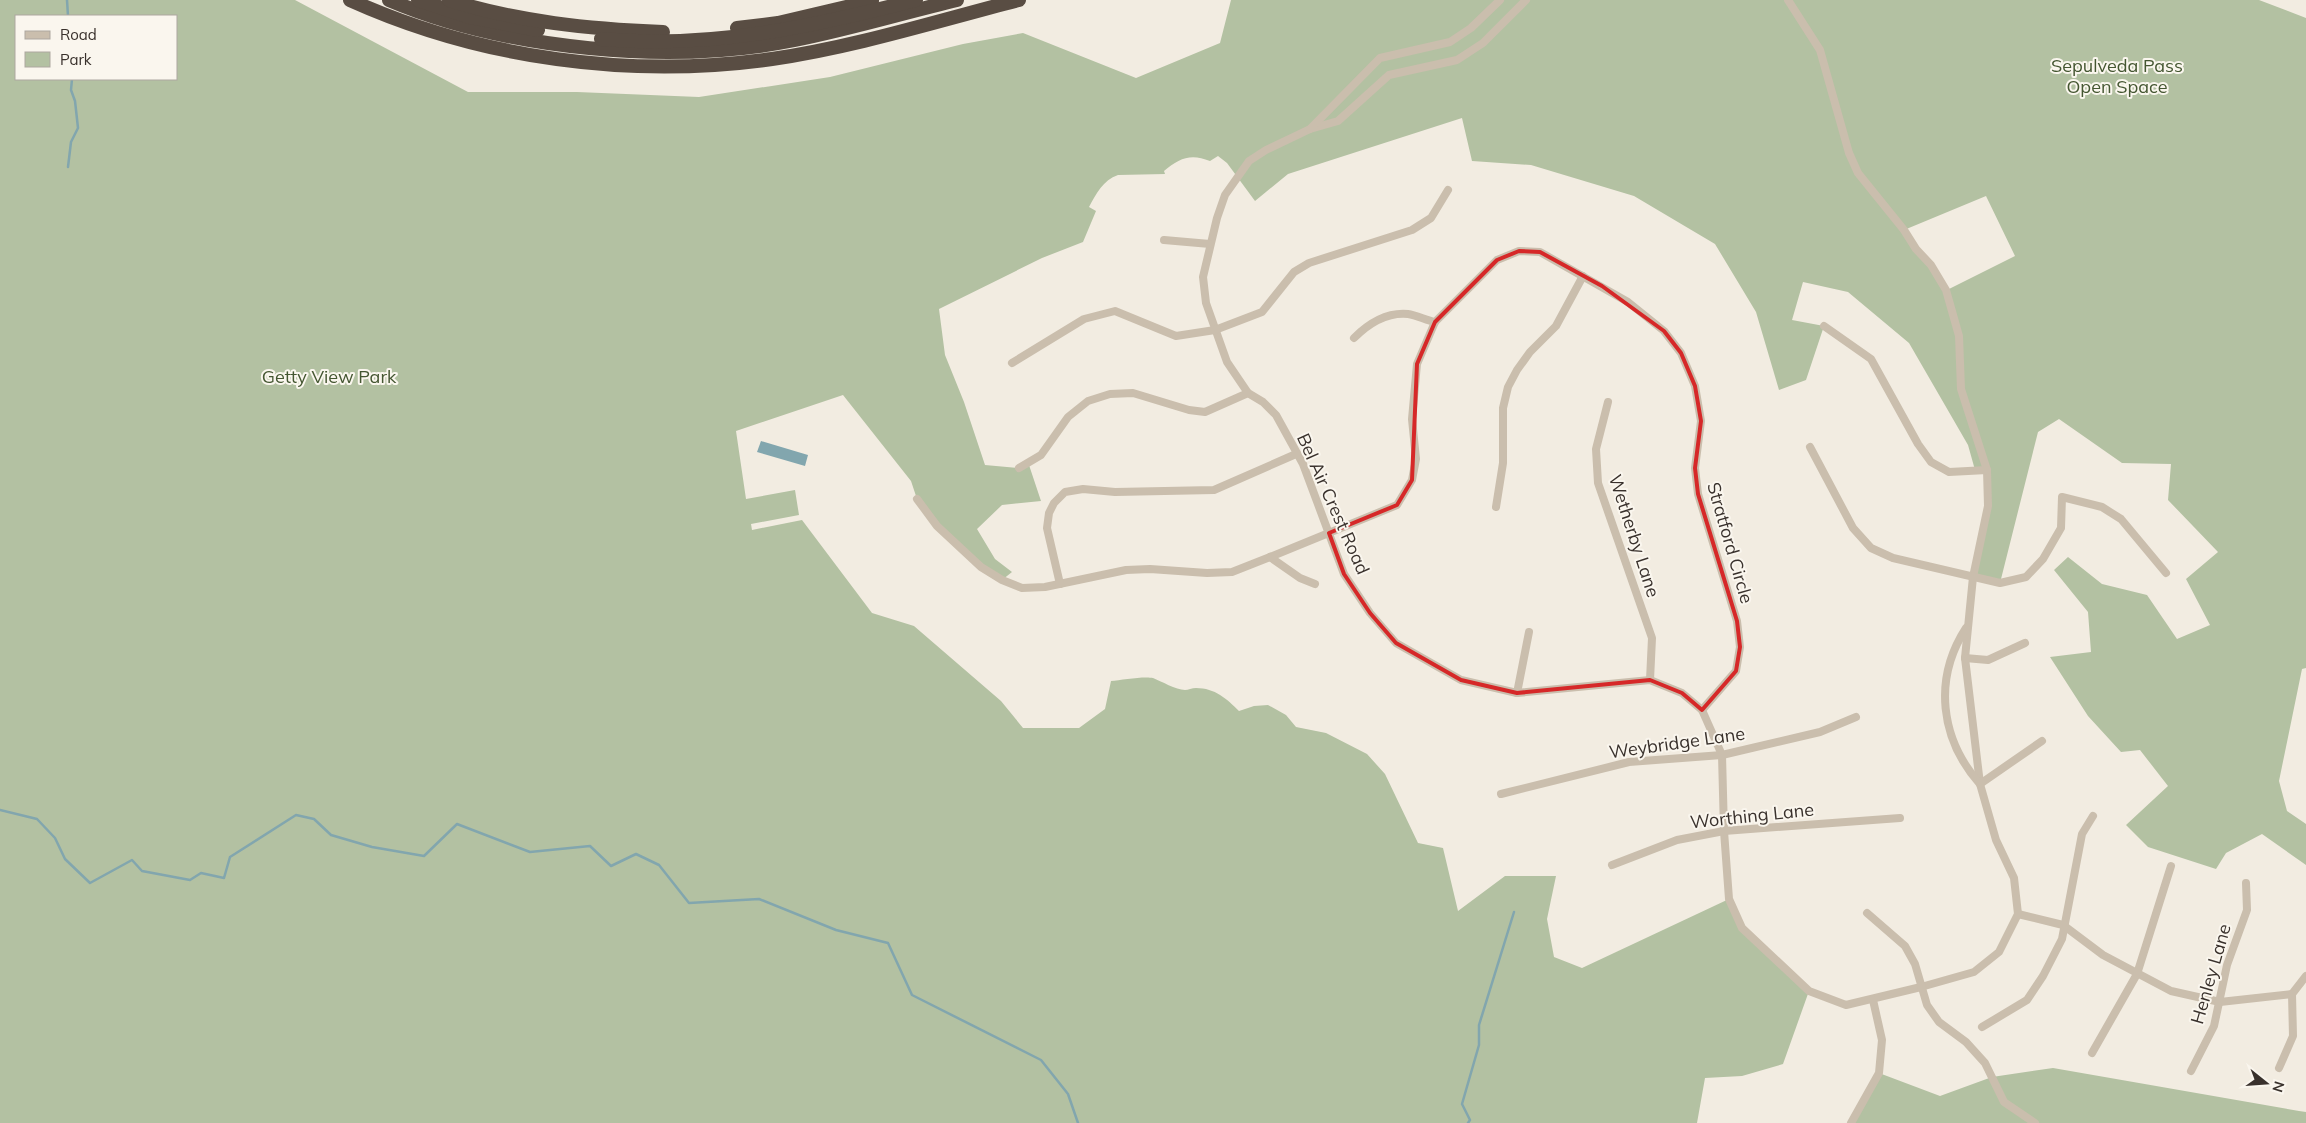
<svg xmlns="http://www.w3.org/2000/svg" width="2306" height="1123" font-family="Mulish,sans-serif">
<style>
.green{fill:#b3c1a2;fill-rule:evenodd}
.water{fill:#82a6ae}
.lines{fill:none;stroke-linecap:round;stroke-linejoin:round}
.stream{stroke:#82a6ae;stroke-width:2.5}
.minor{stroke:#cabead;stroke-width:8}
.motorway{stroke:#594d43;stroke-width:14}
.marked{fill:none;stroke:#d62828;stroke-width:4;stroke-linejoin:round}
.labels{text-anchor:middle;stroke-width:4;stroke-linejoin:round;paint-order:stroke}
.park-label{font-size:18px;fill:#445631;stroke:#faf6ee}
.street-label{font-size:18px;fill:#39312c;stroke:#faf6ee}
</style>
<rect width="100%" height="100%" fill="#f2ece1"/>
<!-- green -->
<g class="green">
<path d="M0,0H295L468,92H577L699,97L830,77L963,44L1023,33L1136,78L1220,43L1231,0H2259L2306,18V668L2302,669L2279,781L2287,811L2306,824V865L2262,834L2226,853L2216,869L2148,847L2126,825L2168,786L2140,750L2121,752L2088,716L2050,657L2091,652L2088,612L2054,570L2068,557L2102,584L2147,595L2177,639L2210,625L2186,579L2218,552L2168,500L2171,464L2122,463L2059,419L2038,432L2000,583L1973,577L1988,506L1987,470H1975L1968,445L1909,343L1848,292L1803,282L1792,320L1824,326L1806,380L1779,390L1756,312L1715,244L1634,196L1531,165L1472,161L1462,118L1288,174L1255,201L1227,163L1218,156L1210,161C1191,153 1179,158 1164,171L1165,174L1118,175C1103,180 1096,194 1089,207L1096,211L1083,242L1042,258L939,309L945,355L964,402L985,465L1019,468L1028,462L1041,501L1002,505L977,529L995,559L1012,572L1002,580L937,526L917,499L911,481L843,395L736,431L746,499L795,490L799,515L751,524L752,530L802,520L872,613L914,626L1001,701L1023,728H1079L1105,709L1111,681C1121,680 1144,676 1153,678C1161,681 1176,690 1185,690C1188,690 1192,688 1196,688C1215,688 1227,699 1239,711L1254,706L1268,705L1286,715L1296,727L1326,733L1367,754L1385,774L1418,843L1443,848L1458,911L1505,876H1556L1547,919L1554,957L1582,968L1729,899L1742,928L1809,991L1783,1064L1742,1076L1705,1078L1697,1123H0ZM16,16H176V79H16ZM1986,196L2015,256L1947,290L1904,230Z"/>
<polygon points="2053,1068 2299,1111 2306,1112 2306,1123 1851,1123 1879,1073 1940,1096 1992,1077"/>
</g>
<!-- water -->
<polygon class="water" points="761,441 808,455 805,466 757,452"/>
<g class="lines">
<!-- stream -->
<g class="stream">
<polyline points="67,0 68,16"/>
<polyline points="68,167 71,142 78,128 75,101 71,90 72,79"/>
<polyline points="0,810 37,819 55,838 65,859 90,883 132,860 142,871 190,880 201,873 224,878 230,857 296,815 314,819 331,835 372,847 424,856 457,824 530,852 590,846 611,866 636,854 659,865 689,903 759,899 836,930 888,943 912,995 1041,1060 1068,1094 1078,1123"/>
<polyline points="1468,1123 1470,1120 1462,1104 1479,1045 1479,1025 1514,912"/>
</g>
<!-- minor -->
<g class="minor">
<polyline points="1526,0 1483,43 1457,60 1389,75 1338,121 1310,129 1266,150 1249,161 1225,195 1217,218 1203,277 1206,303 1227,362 1248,393 1263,402 1276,415 1303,464 1344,574 1370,613 1396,643 1461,680 1517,693 1650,680 1682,693 1702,710 1722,755 1724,831 1729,899 1742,928 1809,991 1846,1005 1921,987 1974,972 1999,952 2018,914 2014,878 1996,840 1980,784 1965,658 1973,577 1988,506 1987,470 1961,389 1959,336 1946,290 1931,265 1916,249 1904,230 1858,173 1849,153 1820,50 1788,0"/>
<polyline points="1310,129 1380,58 1450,42 1471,28 1500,0"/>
<polyline points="1164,240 1210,244"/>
<polyline points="1824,326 1871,359 1918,444 1931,462 1949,472 1987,470"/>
<path d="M1354,338C1368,324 1387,312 1408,314C1416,315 1426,320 1435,322"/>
<polyline points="1012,363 1084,319 1115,311 1176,336 1215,330 1262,312 1294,272 1309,263 1412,230 1431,218 1448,190"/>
<polyline points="1608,402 1596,449 1598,483 1652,638 1650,680"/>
<polyline points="1810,447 1853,528 1871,548 1893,558 2000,583 2026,577 2043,559 2061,528 2062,497 2102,507 2121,519 2166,573"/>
<polyline points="1019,468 1041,455 1068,417 1088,401 1110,394 1133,393 1189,410 1205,412 1248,393"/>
<polyline points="917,499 937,526 981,567 1002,580 1022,588 1045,587 1126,570 1150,569 1207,573 1232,572 1270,557 1397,505 1412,480 1416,459 1412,419 1417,364 1435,322 1497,260 1519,251 1540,252 1628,302 1664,331 1681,353 1695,386 1701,421 1695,468 1698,494 1737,621 1740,647 1736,671 1702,710"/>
<polyline points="1496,507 1503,463 1503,408 1508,387 1517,370 1530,352 1556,326 1583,276"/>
<polyline points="1270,557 1300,578 1315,584"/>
<polyline points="1060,584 1047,528 1049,513 1054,503 1065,492 1083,489 1115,492 1214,490 1296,454"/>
<path d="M1966,628C1933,679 1940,739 1980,784L2042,741"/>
<polyline points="1965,658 1988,660 2025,643"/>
<polyline points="1517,693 1529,632"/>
<polyline points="1501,794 1629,762 1722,755 1820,732 1856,717"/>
<polyline points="1612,865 1677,840 1724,831 1900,818"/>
<polyline points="1867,913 1905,946 1915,964 1927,1005 1939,1022 1966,1042 1985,1063 2004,1102 2035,1123"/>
<polyline points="2018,914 2063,925 2103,955 2171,991 2220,1002 2292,994 2306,976"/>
<polyline points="1982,1027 2027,1000 2043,976 2062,939 2082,834 2093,816"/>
<polyline points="2092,1053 2137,974 2171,866"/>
<polyline points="2279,1068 2293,1036 2292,994"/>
<polyline points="2191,1071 2214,1026 2227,965 2247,910 2246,883"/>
<polyline points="1851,1123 1879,1073 1882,1040 1873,1000"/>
</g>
<!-- motorway -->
<g class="motorway">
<path d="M350,0C481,59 630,79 772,59C855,47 937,21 1019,0"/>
<path d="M389,0C507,50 670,65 795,40C850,29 903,13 957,0"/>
<polyline points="418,0 470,17 538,30"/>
<path d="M449,0C518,22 590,29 663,32"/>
<polyline points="737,28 778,23 872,1"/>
<path d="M601,39C710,49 811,27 916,0"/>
</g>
</g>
<!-- marked area -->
<path class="marked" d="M1519,251L1540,252L1602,286L1664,331L1681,353L1695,386L1701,421L1695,468L1698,494L1737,621L1740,647L1736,671L1702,710L1682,693L1650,680L1517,693L1461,680L1396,643L1370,613L1344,574L1329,533L1397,505L1412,480L1417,364L1435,322L1497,260Z"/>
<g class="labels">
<!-- park labels -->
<g class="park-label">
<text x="2117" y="72">Sepulveda Pass<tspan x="2117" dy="21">Open Space</tspan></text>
<text x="329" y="383">Getty View Park</text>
</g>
<!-- street labels -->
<g class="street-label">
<text transform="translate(1333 504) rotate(66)" y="6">Bel Air Crest Road</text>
<text transform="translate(1634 536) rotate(72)" y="6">Wetherby Lane</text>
<text transform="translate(1730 543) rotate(74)" y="6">Stratford Circle</text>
<text transform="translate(1677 743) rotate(-8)" y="6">Weybridge Lane</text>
<text transform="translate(1752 816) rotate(-6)" y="6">Worthing Lane</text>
<text transform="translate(2211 974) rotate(-74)" y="6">Henley Lane</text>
</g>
</g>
<!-- legend -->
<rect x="15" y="15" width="162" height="65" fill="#faf6ee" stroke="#ada7a0"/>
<rect x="25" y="31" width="25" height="8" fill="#cabead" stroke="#ada7a0"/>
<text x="60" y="40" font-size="15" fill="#39312c">Road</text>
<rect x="25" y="52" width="25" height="15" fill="#b3c1a2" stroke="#ada7a0"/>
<text x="60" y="65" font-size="15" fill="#39312c">Park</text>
<!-- north arrow -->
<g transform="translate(2266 1083) rotate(107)" stroke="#faf6ee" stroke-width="4" paint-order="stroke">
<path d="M0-4L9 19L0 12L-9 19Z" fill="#39312c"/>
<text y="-8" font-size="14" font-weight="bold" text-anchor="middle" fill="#39312c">N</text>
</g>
</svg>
